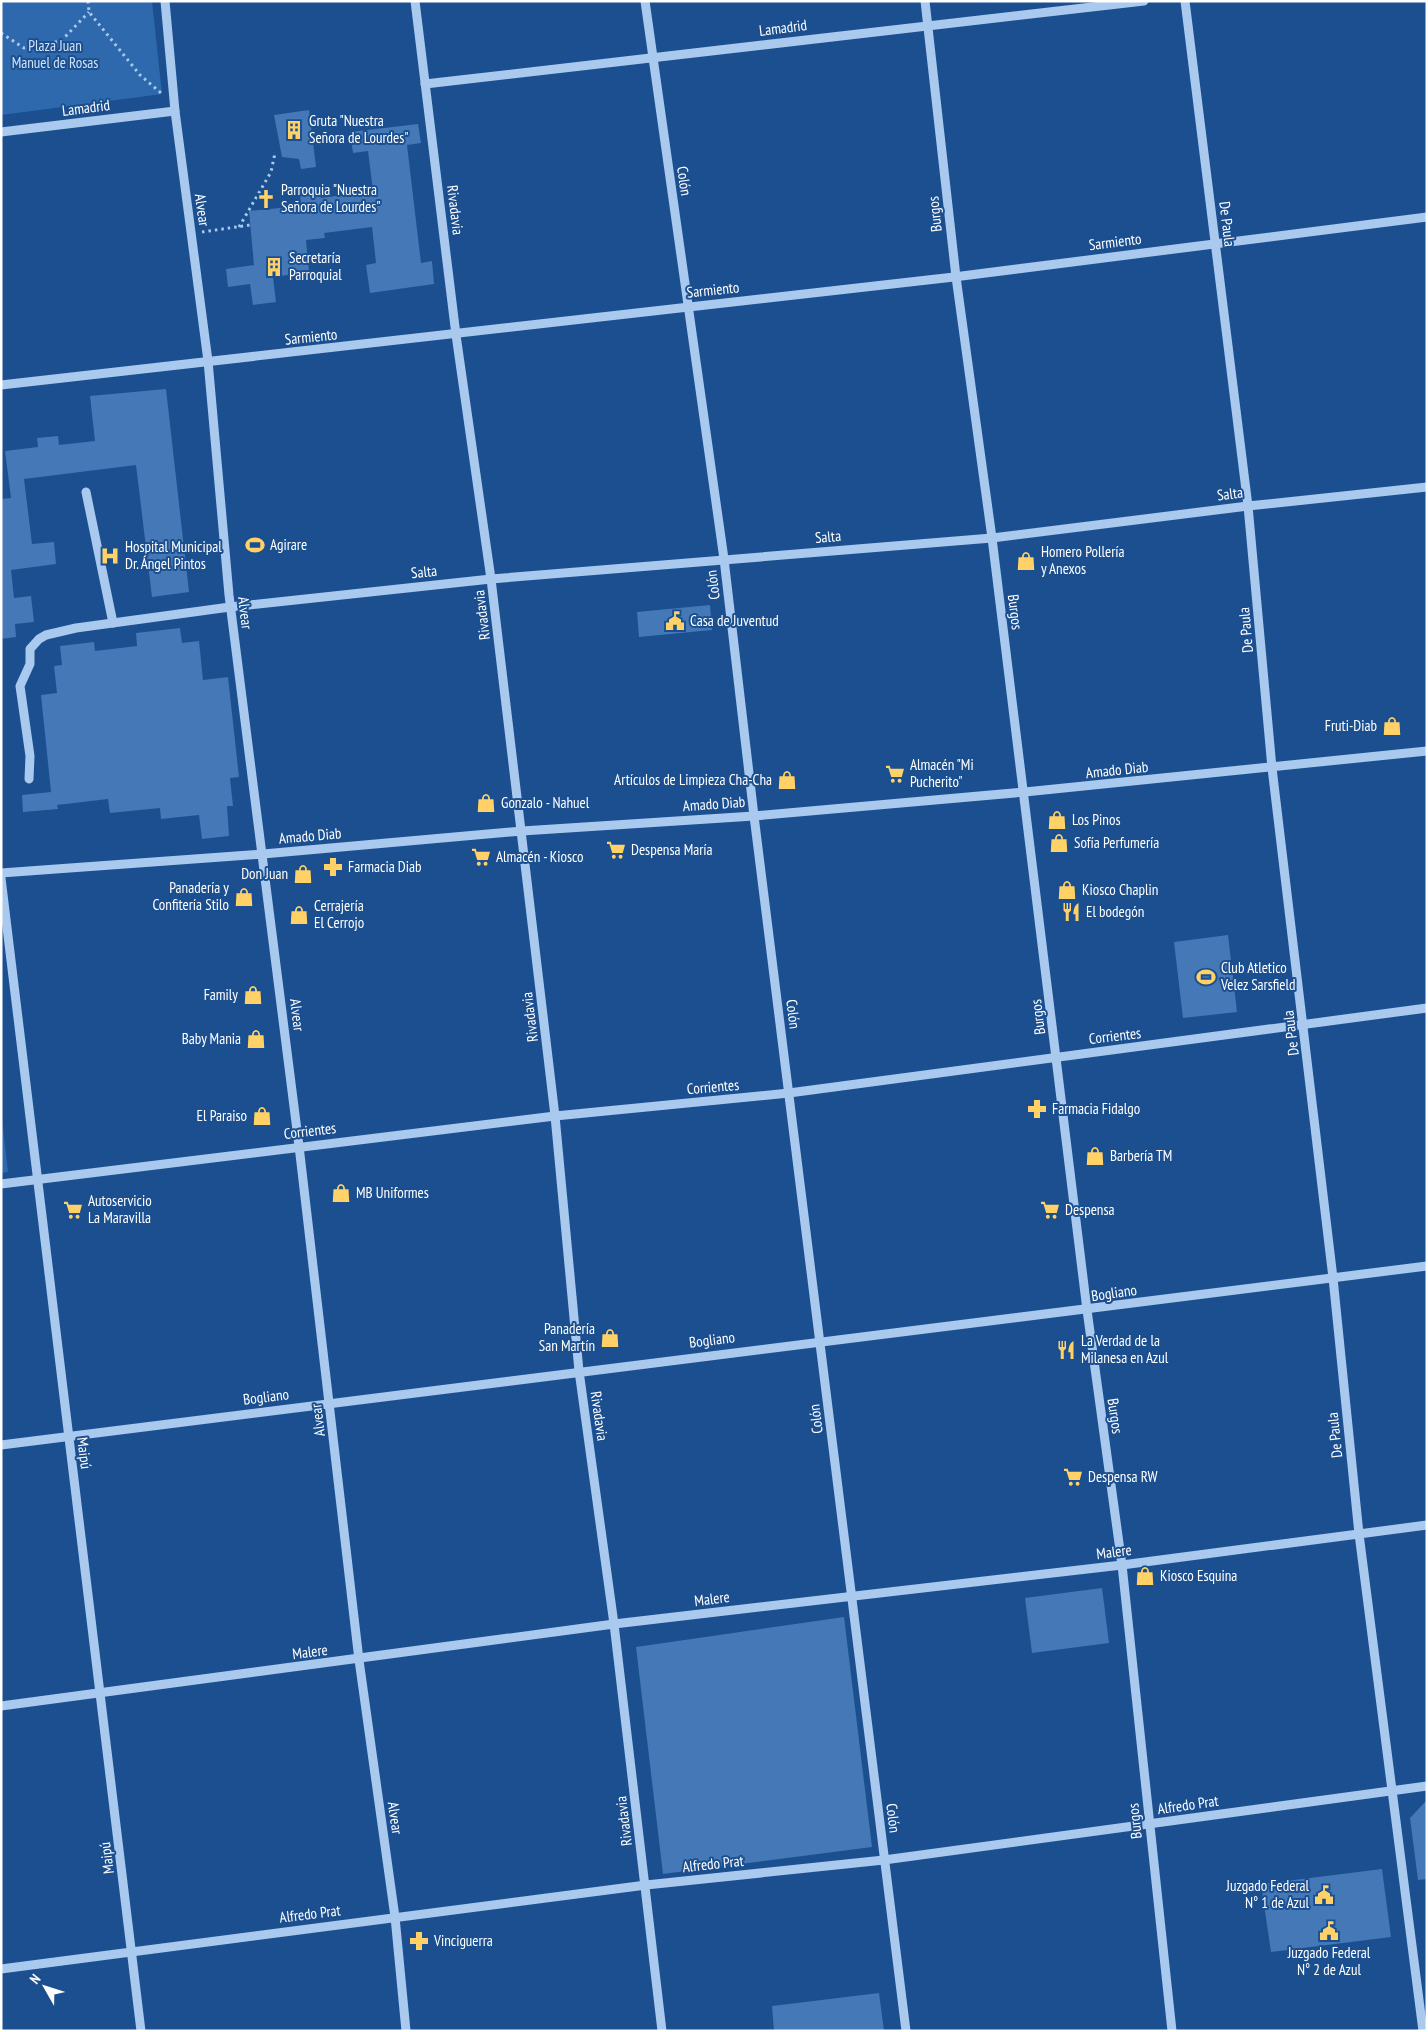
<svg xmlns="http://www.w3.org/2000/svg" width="1428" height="2032" font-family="'PT Sans Narrow',sans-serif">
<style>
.green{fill:#2e69ad}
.building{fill:#4478b7}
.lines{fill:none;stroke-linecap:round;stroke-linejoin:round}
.path{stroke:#a9c9ee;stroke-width:3;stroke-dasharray:2.5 4;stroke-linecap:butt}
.minor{stroke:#a9c9ee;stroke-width:9}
.labels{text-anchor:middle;stroke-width:4;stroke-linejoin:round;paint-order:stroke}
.street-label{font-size:15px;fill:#fff;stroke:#1b4f8f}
.park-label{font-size:15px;fill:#cfe3fa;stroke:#1b4f8f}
.poi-label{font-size:15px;fill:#fff;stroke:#1b4f8f;text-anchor:start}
</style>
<rect width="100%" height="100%" fill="#1b4f8f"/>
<!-- green -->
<g class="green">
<polygon points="1,1 152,1 162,94 1,115"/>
<polygon points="1,1109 8,1172 1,1173"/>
</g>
<!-- building -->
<g class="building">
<polygon points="309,110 316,167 301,169 299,159 282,157 274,115"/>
<polygon points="418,124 421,143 407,145 421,263 432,261 434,284 370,293 366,265 376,263 372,227 324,233 325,238 306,240 309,272 273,277 276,302 253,305 250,284 228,287 226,269 254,265 249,211 301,206 300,196 320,194 321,198 373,191 368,151 353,153 350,132"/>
<polygon points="166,389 189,592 152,597 136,465 24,479 32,544 54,542 56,564 11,570 14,598 31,596 34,622 15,624 16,637 1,639 1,499 11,498 5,451 38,447 37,438 58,436 59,445 95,441 90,396"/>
<polygon points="710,605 712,630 639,637 637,612"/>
<polygon points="180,628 182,643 199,641 203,680 228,677 239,777 230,778 233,806 227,806 229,836 202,839 199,815 161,819 160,808 110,813 108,799 57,805 58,809 23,812 22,795 51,792 41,695 57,693 54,666 62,665 60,646 94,642 95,651 137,646 136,633"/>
<polygon points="1228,935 1237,1012 1183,1018 1174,942"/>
<polygon points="1102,1588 1109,1643 1032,1653 1025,1598"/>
<polygon points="844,1617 872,1847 663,1874 636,1647"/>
<polygon points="1427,1800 1427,1879 1418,1880 1410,1818"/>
<polygon points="1382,1869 1391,1937 1271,1952 1261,1884"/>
<polygon points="879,1993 884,2031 774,2031 772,2006"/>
</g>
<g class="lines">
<!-- path -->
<g class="path">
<polyline points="88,1 89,12 140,75 161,93"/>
<polyline points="1,33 24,48 61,41 89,12"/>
<polyline points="239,227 271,172 275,153"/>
<polyline points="202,232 250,225"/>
</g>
<!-- minor -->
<g class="minor">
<polyline points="165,1 175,111 208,361 229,595 299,1146 359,1660 395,1917 406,2031"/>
<polyline points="415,1 456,335 491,579 555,1116 579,1371 614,1624 662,2031"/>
<polyline points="645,1 724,559 754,816 906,2031"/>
<polyline points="925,1 956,277 992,538 1087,1310 1122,1565 1172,2031"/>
<polyline points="1185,1 1248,506 1272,768 1333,1278 1359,1534 1423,2031"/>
<polyline points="425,84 1144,1"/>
<polyline points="1,132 175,111"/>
<path d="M1,385C319,349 637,314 954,277C1112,258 1269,236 1427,217"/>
<polyline points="86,492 113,623"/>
<polyline points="29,779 30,756 20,686 30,664 30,649 39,639 46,635 76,628 230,607 491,579 992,538 1248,506 1427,487"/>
<polyline points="1,873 263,854 522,831 754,816 1025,792 1427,751"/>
<polyline points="1,878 141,2031"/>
<polyline points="1,1184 555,1116 789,1093 1427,1008"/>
<polyline points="1,1445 1427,1266"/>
<polyline points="1,1706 614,1624 1122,1565 1427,1525"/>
<polyline points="1,1969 646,1885 884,1860 1427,1786"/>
</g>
</g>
<!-- icons -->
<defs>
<g id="building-bare" transform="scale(1.5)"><path d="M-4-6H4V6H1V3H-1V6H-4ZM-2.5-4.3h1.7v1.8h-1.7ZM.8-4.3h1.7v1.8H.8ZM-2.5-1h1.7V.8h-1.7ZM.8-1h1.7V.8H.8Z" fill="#ffd166" stroke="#1b4f8f" stroke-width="2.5" paint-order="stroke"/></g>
<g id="church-bare" transform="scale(1.5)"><path d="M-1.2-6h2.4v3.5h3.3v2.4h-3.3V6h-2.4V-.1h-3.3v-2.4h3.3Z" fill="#ffd166" stroke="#1b4f8f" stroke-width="2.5" paint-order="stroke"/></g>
<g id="stadium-bare" transform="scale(1.5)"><path d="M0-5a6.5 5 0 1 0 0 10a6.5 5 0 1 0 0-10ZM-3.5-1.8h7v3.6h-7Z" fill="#ffd166" stroke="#1b4f8f" stroke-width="2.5" paint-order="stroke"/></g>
<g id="hospital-bare" transform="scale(1.5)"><path d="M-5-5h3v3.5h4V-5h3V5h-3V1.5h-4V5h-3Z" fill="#ffd166" stroke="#1b4f8f" stroke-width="2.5" paint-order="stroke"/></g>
<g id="shop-bare" transform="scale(1.5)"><path d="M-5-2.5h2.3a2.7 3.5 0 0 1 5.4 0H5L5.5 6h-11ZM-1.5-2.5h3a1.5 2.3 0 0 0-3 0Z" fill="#ffd166" stroke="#1b4f8f" stroke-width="2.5" paint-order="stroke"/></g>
<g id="civic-bare" transform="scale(1.5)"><path d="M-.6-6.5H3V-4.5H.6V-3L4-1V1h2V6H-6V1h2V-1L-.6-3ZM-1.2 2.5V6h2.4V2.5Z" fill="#ffd166" stroke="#1b4f8f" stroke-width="2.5" paint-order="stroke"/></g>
<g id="supermarket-bare" transform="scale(1.5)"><path d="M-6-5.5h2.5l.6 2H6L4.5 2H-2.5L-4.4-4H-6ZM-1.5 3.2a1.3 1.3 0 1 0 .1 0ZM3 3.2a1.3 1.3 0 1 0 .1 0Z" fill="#ffd166" stroke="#1b4f8f" stroke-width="2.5" paint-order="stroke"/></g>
<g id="pharmacy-bare" transform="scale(1.5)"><path d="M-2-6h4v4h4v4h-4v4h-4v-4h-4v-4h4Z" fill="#ffd166" stroke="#1b4f8f" stroke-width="2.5" paint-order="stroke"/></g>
<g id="restaurant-bare" transform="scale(1.5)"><path d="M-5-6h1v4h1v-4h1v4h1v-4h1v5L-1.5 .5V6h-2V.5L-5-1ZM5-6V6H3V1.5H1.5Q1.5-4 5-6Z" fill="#ffd166" stroke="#1b4f8f" stroke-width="2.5" paint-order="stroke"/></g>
</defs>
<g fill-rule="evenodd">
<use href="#building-bare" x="294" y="130"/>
<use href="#church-bare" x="266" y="199"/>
<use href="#building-bare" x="274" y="267"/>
<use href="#stadium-bare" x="255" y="545"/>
<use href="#hospital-bare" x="110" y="556"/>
<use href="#shop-bare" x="1026" y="561"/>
<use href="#civic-bare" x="675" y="621"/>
<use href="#shop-bare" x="1392" y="726"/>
<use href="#supermarket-bare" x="895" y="774"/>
<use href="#shop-bare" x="787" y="780"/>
<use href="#shop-bare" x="486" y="803"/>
<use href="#shop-bare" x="1057" y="820"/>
<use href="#shop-bare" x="1059" y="843"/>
<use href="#supermarket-bare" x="616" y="850"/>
<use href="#supermarket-bare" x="481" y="857"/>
<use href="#pharmacy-bare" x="333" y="867"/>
<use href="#shop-bare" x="303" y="874"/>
<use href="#shop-bare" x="1067" y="890"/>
<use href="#shop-bare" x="244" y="897"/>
<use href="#restaurant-bare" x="1071" y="912"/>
<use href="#shop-bare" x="299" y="915"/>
<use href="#stadium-bare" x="1206" y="977"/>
<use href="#shop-bare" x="253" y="995"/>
<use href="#shop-bare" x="256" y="1039"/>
<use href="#pharmacy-bare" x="1037" y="1109"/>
<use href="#shop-bare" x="262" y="1116"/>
<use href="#shop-bare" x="1095" y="1156"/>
<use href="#shop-bare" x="341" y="1193"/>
<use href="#supermarket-bare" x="73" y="1210"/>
<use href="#supermarket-bare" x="1050" y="1210"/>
<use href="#shop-bare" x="610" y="1338"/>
<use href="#restaurant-bare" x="1066" y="1350"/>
<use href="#supermarket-bare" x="1073" y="1477"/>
<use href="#shop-bare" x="1145" y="1576"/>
<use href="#civic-bare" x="1324" y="1895"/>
<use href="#civic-bare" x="1329" y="1931"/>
<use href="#pharmacy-bare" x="419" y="1941"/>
</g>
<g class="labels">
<!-- street labels -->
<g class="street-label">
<text transform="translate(783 28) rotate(-7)" y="5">Lamadrid</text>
<text transform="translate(86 108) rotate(-7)" y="5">Lamadrid</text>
<text transform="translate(684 181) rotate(82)" y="5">Colón</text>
<text transform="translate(202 210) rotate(82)" y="5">Alvear</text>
<text transform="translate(455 210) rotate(83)" y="5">Rivadavia</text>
<text transform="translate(935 214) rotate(-96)" y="5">Burgos</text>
<text transform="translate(1227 224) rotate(83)" y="5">De Paula</text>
<text transform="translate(1115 242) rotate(-7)" y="5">Sarmiento</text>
<text transform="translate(713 290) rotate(-6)" y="5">Sarmiento</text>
<text transform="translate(311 337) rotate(-6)" y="5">Sarmiento</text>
<text transform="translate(1230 494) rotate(-7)" y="5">Salta</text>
<text transform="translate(828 537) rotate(-5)" y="5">Salta</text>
<text transform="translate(424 572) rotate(-6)" y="5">Salta</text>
<text transform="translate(713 585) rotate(-97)" y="5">Colón</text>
<text transform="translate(1015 612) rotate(83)" y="5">Burgos</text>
<text transform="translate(245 613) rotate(83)" y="5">Alvear</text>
<text transform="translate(482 615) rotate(-97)" y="5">Rivadavia</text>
<text transform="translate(1246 630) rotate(-95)" y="5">De Paula</text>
<text transform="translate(1117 770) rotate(-6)" y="5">Amado Diab</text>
<text transform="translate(714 804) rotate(-4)" y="5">Amado Diab</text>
<text transform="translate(310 836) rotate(-5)" y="5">Amado Diab</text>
<text transform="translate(793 1014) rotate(83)" y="5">Colón</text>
<text transform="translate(297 1015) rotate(83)" y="5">Alvear</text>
<text transform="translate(530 1017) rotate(-97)" y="5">Rivadavia</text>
<text transform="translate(1038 1017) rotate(-97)" y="5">Burgos</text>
<text transform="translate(1291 1033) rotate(-97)" y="5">De Paula</text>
<text transform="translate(1115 1036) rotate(-7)" y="5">Corrientes</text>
<text transform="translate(713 1087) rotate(-5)" y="5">Corrientes</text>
<text transform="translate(310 1131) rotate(-7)" y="5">Corrientes</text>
<text transform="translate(1114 1293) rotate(-8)" y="5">Bogliano</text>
<text transform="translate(712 1340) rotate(-7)" y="5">Bogliano</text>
<text transform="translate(266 1397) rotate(-7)" y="5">Bogliano</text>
<text transform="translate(599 1416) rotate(82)" y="5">Rivadavia</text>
<text transform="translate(1115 1416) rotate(82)" y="5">Burgos</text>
<text transform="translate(816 1419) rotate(-97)" y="5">Colón</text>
<text transform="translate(318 1420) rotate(-97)" y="5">Alvear</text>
<text transform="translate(1335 1435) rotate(-96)" y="5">De Paula</text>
<text transform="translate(84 1453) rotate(83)" y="5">Maipú</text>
<text transform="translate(1114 1552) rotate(-7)" y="5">Malere</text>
<text transform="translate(712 1599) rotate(-7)" y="5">Malere</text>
<text transform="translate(310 1652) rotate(-7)" y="5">Malere</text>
<text transform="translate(1188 1805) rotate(-8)" y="5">Alfredo Prat</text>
<text transform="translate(395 1818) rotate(82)" y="5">Alvear</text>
<text transform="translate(893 1818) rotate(83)" y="5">Colón</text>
<text transform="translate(624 1821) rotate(-97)" y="5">Rivadavia</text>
<text transform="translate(1135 1821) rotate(-96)" y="5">Burgos</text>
<text transform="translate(107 1858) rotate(-97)" y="5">Maipú</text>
<text transform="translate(713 1864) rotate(-6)" y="5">Alfredo Prat</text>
<text transform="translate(310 1914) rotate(-7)" y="5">Alfredo Prat</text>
</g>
<!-- park labels -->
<g class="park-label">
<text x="55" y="51">Plaza Juan<tspan x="55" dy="17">Manuel de Rosas</tspan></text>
</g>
<!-- poi labels -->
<g class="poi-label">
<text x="309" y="126">Gruta "Nuestra<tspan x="309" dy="17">Señora de Lourdes"</tspan></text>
<text x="281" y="195">Parroquia "Nuestra<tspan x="281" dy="17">Señora de Lourdes"</tspan></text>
<text x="289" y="263">Secretaría<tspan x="289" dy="17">Parroquial</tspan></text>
<text x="270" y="550">Agirare</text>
<text x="125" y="552">Hospital Municipal<tspan x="125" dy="17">Dr. Ángel Pintos</tspan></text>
<text x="1041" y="557">Homero Pollería<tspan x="1041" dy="17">y Anexos</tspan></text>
<text x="690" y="626">Casa de Juventud</text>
<text x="1377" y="731" text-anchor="end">Fruti-Diab</text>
<text x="910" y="770">Almacén "Mi<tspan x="910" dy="17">Pucherito"</tspan></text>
<text x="772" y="785" text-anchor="end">Artículos de Limpieza Cha-Cha</text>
<text x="501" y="808">Gonzalo - Nahuel</text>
<text x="1072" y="825">Los Pinos</text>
<text x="1074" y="848">Sofía Perfumería</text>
<text x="631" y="855">Despensa María</text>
<text x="496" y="862">Almacén - Kiosco</text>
<text x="348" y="872">Farmacia Diab</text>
<text x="288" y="879" text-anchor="end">Don Juan</text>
<text x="229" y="893" text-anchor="end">Panadería y<tspan x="229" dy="17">Confitería Stilo</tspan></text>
<text x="1082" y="895">Kiosco Chaplin</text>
<text x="314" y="911">Cerrajería<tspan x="314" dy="17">El Cerrojo</tspan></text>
<text x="1086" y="917">El bodegón</text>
<text x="1221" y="973">Club Atletico<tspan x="1221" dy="17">Velez Sarsfield</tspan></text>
<text x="238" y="1000" text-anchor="end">Family</text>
<text x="241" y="1044" text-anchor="end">Baby Mania</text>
<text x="1052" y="1114">Farmacia Fidalgo</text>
<text x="247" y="1121" text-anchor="end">El Paraiso</text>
<text x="1110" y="1161">Barbería TM</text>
<text x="356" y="1198">MB Uniformes</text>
<text x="88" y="1206">Autoservicio<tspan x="88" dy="17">La Maravilla</tspan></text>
<text x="1065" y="1215">Despensa</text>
<text x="595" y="1334" text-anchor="end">Panadería<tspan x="595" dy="17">San Martín</tspan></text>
<text x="1081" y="1346">La Verdad de la<tspan x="1081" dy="17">Milanesa en Azul</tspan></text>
<text x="1088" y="1482">Despensa RW</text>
<text x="1160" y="1581">Kiosco Esquina</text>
<text x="1309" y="1891" text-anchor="end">Juzgado Federal<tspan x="1309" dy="17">N° 1 de Azul</tspan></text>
<text x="434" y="1946">Vinciguerra</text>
<text x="1329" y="1958" text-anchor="middle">Juzgado Federal<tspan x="1329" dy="17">N° 2 de Azul</tspan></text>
</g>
</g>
<!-- border -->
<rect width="1428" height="2032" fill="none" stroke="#ffffff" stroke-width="5"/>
<!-- north arrow -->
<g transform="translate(45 1987) rotate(309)" stroke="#1b4f8f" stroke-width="4" paint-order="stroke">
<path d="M0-4L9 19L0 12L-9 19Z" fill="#ffffff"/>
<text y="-8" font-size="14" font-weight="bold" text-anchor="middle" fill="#ffffff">N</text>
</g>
</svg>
